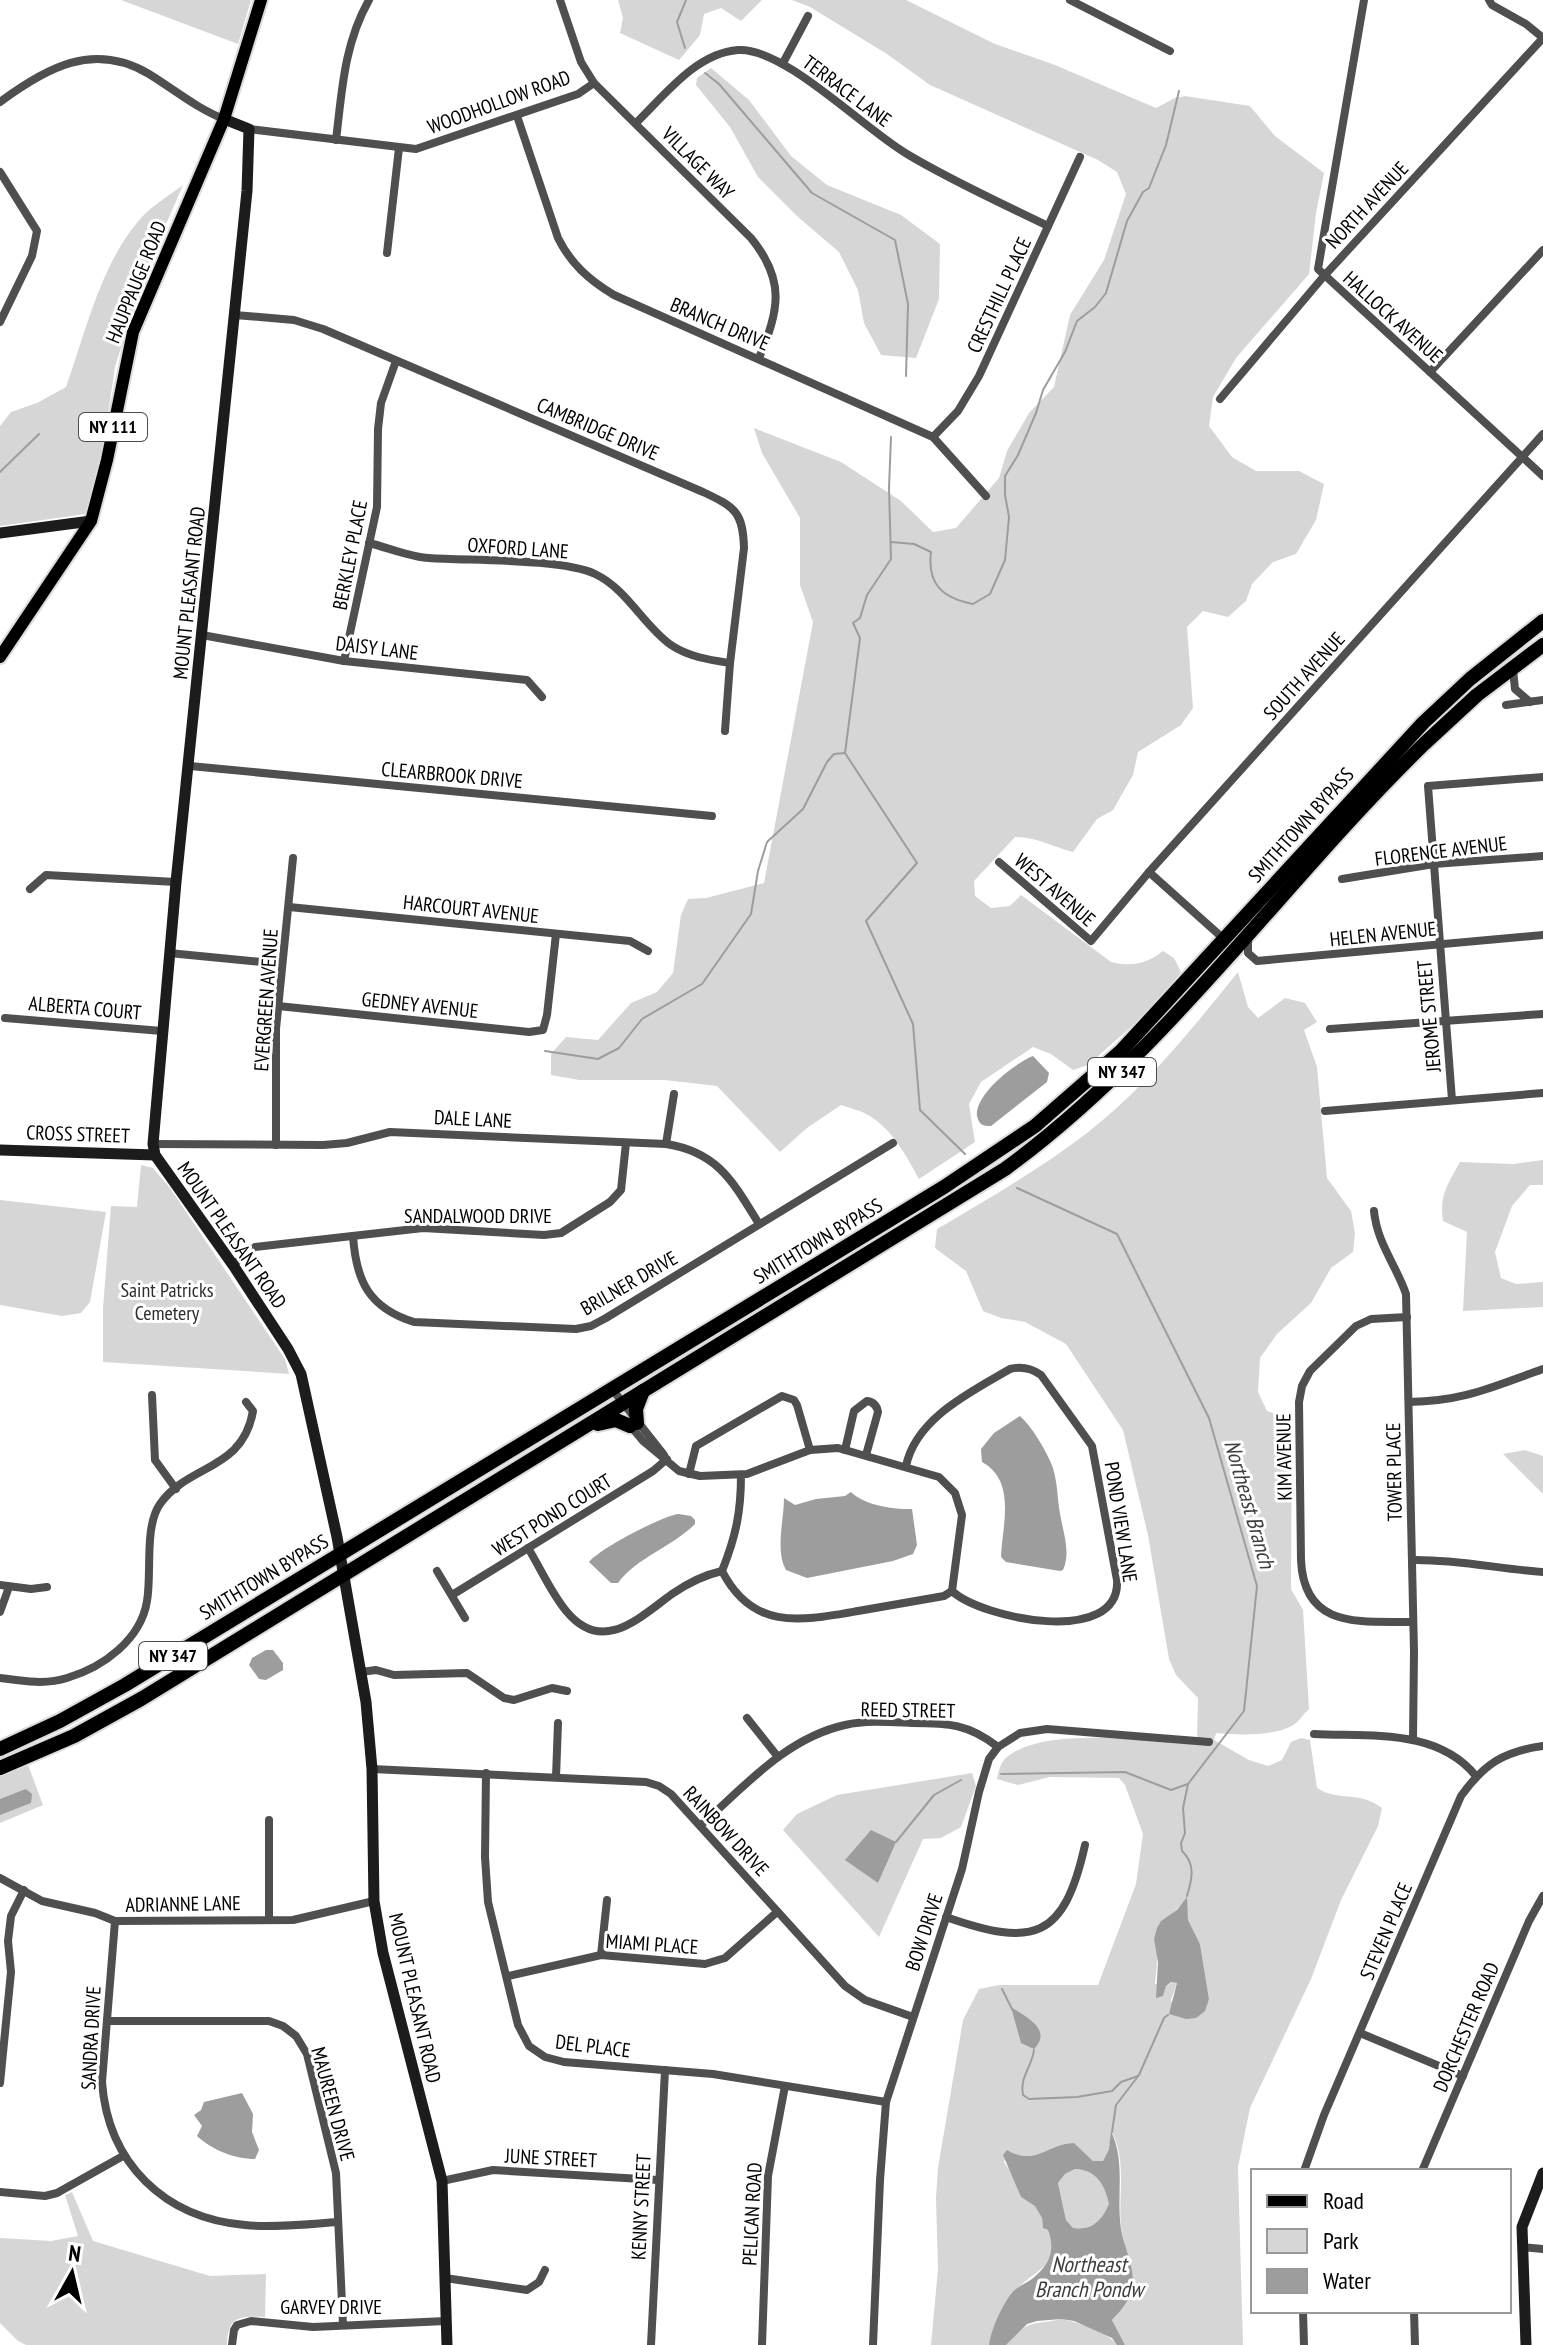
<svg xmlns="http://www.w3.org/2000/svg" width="1543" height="2345" font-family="'PT Sans Narrow',sans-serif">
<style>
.green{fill:#d6d6d6;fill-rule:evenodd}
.water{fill:#9d9d9d;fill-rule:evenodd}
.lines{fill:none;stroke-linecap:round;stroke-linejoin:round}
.stream{stroke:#9d9d9d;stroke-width:2}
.primary-casing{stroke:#dbdbdb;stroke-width:16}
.highway-casing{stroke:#dbdbdb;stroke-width:18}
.street{stroke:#4f4f4f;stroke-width:8}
.secondary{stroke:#1c1c1c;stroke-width:11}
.primary{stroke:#000;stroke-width:12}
.highway{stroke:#000;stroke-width:14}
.labels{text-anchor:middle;stroke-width:6;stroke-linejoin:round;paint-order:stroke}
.shield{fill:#fff;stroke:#4c4c4c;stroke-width:2}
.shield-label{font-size:18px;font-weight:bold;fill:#000}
.street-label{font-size:20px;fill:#000;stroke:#fff}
.park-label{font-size:20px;fill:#2d2d2d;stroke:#fff}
.water-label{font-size:22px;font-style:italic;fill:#3e3e3e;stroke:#fff}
</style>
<rect width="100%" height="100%" fill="#fff"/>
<!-- green -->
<g class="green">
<polygon points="121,0 251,0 238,44"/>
<polygon points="618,0 762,0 741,21 721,8 704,14 700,35 679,60 620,33 623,18"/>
<path d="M792,0H906L995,44L1055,65L1156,108L1175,98L1185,96L1250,106L1275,136L1324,173L1316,213L1309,274L1236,358L1213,397L1209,426L1232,457L1256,471H1299L1324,484L1316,520L1296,554L1273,562L1252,584L1246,601L1228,617L1203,611L1187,627L1193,708L1181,725L1138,752L1133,775L1113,810L1097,819L1073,852C1053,847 1037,837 1015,837L974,881L975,896L991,908L1010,906L1021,895L1111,962C1132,967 1146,964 1163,951L1174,958L1181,972L1157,1004L1088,1065L1073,1070L1051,1054L1033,1047L981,1082L969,1104L975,1142L919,1179C906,1155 891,1127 866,1114C859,1110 849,1108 841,1105L807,1128L780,1152L717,1086L665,1080H579L551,1075V1054L566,1037L598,1040L631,1003L657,992L673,973L681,915L688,899L706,898L764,883L813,622L800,585V518L762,453L754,428L841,462L901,501L933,532L956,528L999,478L1007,451L1029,413L1054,387L1070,315L1104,260L1126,194L1117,172L1098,160L930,85L887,54L810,7Z"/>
<polygon points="711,68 749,100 791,156 827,185 901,215 940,244 939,299 916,358 881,355 864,323 858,290 839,252 798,217 758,177 730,127 696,85 697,78"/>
<path d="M183,185L143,277L115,367L102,454L86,514L0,526V426L11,412L37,403L66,387C85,334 100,268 136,224C148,208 167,197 183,185Z"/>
<path d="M1238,972L1248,1007L1258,1018L1285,998L1305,1003L1317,1022L1304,1030L1317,1067L1327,1178L1351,1211L1355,1233L1353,1252L1331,1268L1311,1303L1277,1334L1260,1358L1258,1392L1267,1411L1292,1420L1291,1589L1303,1610L1309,1709C1304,1713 1300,1720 1296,1723C1279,1737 1236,1735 1216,1733L1214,1740L1249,1760L1268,1766L1282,1760L1291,1742L1301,1738L1310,1740L1317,1788C1339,1802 1358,1790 1382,1808L1378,1826L1341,1900L1311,1979L1250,2108L1238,2167L1243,2345H1125L1112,2320C1122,2311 1132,2297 1133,2282C1133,2263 1123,2245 1121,2226C1118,2195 1127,2162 1112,2132L1109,2149L1103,2161H1093L1073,2143C1048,2143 1036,2167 1007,2150L1004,2162L1013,2175L1021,2197L1035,2205L1042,2218L1043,2228L1048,2230C1061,2266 1037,2268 1017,2289C1003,2303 992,2327 989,2345H931L938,2269L936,2198L938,2168L963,2020L979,1989L1000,1985H1098L1136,1884L1143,1834L1125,1785L1119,1778L1050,1777L1018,1785L997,1779C999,1770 1000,1763 1007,1757C1045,1726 1144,1741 1191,1744L1197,1741L1198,1698L1176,1675L1169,1659L1148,1535L1123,1430L1066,1344L1025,1322L1001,1318L983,1311L966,1271L935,1248L937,1229C988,1199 1040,1169 1087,1133C1145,1088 1192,1029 1238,972ZM1186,1899L1188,1921L1200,1944L1209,1999L1196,2018L1178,2017L1171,2000L1177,1983L1172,1982L1166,1986L1155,1984L1161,1921L1172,1915Z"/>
<path d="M1543,1160V1185H1530L1512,1206L1495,1252L1501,1278L1516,1284L1543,1282V1307L1463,1311L1467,1232L1443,1221C1439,1195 1448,1184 1460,1162L1513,1164Z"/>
<polygon points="141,1165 153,1168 170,1188 285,1359 289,1374 103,1362 103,1308 111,1206 137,1207"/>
<polygon points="0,1200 106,1212 90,1302 81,1313 62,1316 0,1305"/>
<polygon points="1525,1450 1543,1456 1543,1494 1503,1454"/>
<polygon points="28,1765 43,1805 0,1823 0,1776"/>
<polygon points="972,1773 976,1786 961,1827 941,1838 923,1839 879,1937 783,1830 797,1814 837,1795"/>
<path d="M1075,2169C1096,2170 1105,2184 1110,2204C1101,2220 1092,2231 1073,2228L1066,2220L1058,2183L1065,2174Z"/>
<path d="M72,2192L93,2241L210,2276L266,2274L265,2317C239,2316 228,2316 227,2345H26L18,2341L0,2323V2238L51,2241L78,2236L65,2195Z"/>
<path d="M1061,2319C1075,2321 1111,2334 1117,2345H1006C1030,2318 1030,2326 1061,2319Z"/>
</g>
<!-- water -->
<g class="water">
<path d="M1033,1056L1049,1073L1047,1082L991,1126C983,1126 979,1125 977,1116C974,1095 1015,1063 1033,1056Z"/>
<path d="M1020,1416C1032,1427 1044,1447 1051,1463C1057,1477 1057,1493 1059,1507C1061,1527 1072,1551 1063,1570L1060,1571L1006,1562L1001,1557C1002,1526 1017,1481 982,1462L981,1449L994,1433Z"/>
<path d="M851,1492C864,1505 894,1510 912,1509L917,1545L913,1554L893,1561L807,1578L786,1570C775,1551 784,1520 784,1498L795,1505L816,1499L845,1496Z"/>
<path d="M678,1514L691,1516L695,1520V1524C672,1547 636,1558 618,1583H611L589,1562C599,1549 660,1517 678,1514Z"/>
<polygon points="266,1650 273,1650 283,1663 283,1670 266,1680 259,1679 249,1665 252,1658"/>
<polygon points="26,1789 32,1794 31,1803 0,1815 0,1799"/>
<polygon points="871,1830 896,1842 878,1883 845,1860"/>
<polygon points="1187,1897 1188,1920 1200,1944 1209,1999 1205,2011 1196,2018 1186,2019 1169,2014 1177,1983 1171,1982 1166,1986 1163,1996 1156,1998 1158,1962 1154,1939 1157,1928 1161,1921 1177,1910"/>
<path d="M1011,2007C1026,2017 1053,2029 1034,2049L1021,2043Z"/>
<path d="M242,2093L253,2114L252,2132L259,2150L255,2159C235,2159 212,2150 197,2136L202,2126L194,2115L201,2110L204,2102Z"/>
<path d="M1111,2131C1126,2163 1116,2195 1121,2229C1124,2247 1134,2265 1133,2284C1132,2298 1121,2311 1112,2320L1125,2345H1117L1112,2338L1074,2321L1061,2319L1037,2321L1027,2324L1006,2345H989C991,2329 1002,2306 1011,2294C1016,2287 1025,2284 1032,2279C1049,2265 1056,2252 1048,2230L1043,2228L1042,2218L1035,2206L1021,2197L1003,2155L1007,2150C1036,2167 1048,2143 1074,2143L1093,2161H1103L1109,2149ZM1075,2169C1096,2170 1105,2184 1109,2204C1102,2220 1092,2231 1073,2228L1066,2220L1058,2183L1065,2174Z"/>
</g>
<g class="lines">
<!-- stream -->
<g class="stream">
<polyline points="685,48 677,22 686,0"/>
<polyline points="705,73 719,84 812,193 895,240 908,304 906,376"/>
<polyline points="891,437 889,488 891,559 867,595 860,618 853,623 860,638 845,753 917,863 866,921 913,1024 920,1110 965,1154"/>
<polyline points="0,472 39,434"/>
<path d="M891,542L914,544L931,552C927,585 943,598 973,604L990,594L1005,560L1009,517L1005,495V476L1018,455L1036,413L1043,390L1065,352L1077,321L1095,307L1106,293L1127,221L1143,192L1149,188L1166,145L1179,91"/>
<polyline points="545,1051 598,1059 619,1048 642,1019 702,984 751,914 758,871 767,842 803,809 827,762 834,754 845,753"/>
<path d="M1017,1188L1117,1234L1209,1418L1257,1586L1244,1711L1188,1784L1183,1808L1185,1833L1181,1843L1182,1851C1196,1864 1192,1880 1187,1896"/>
<polyline points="1001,1774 1125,1772 1171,1790 1188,1784"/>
<polyline points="896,1842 934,1795 961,1780"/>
<polyline points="1002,1989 1012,2009"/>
<path d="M1034,2050C1032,2067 1019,2078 1023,2095L1029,2099L1077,2097L1112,2091L1121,2082L1138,2076"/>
<polyline points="1112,2132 1116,2105 1139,2075 1164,2018 1168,2015"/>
</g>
<!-- primary casing -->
<g class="primary-casing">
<polyline id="primary" points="0,657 91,521 107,460 133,332 224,119 261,0"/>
</g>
<!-- highway casing -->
<g class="highway-casing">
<g id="highway">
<polyline points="637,1423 636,1409 643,1391"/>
<polyline points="598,1424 616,1420 630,1426"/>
<polyline points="0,1749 60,1721 125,1685 944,1187 1035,1126 1121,1051 1423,723 1470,679 1543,621"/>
<path d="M0,1768L74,1736L141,1699L1005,1169C1168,1050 1282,882 1425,743L1477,695L1543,645"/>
</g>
</g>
<!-- street -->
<g class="street">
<path d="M560,0L581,62L594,83L751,238C786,281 779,310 759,358"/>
<polyline points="1070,0 1170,51"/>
<polyline points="1364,0 1318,269 1543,476"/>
<polyline points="1489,0 1492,5 1526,24 1543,38"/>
<polyline points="783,63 808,16"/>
<path d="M0,102C46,68 93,41 149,74C175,90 196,108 224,119"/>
<path d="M517,116L558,238C571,264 589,280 614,295L933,437L986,496"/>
<path d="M636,123C664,96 696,53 738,50C784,47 864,129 907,154C952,181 1001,203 1048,226"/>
<polyline points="249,129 416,149 578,94 594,83"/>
<path d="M336,140C342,91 344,44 369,0"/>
<polyline points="0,172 37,231 32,256 0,322"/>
<polyline points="387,253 399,148"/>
<path d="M235,315L294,320L323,329L703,492C735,507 743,512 744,548L730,663L725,731"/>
<polyline points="1430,372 1543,250"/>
<polyline points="1220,399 1324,276 1543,38"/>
<polyline points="933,437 958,411 979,376 1080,157"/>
<path d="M369,543C389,548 410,557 429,558C470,561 561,558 595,574C627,589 643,625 671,645C689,657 710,660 730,663"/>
<polyline points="202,635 344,661 527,680 542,697"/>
<polyline points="344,661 377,507 378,429 381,403 396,361"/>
<polyline points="1513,670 1515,689 1530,702"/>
<polyline points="1506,705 1543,700"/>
<polyline points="190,766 712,816"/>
<polyline points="999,862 1091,941 1149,872 1543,434"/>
<polyline points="1149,872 1225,940"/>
<polyline points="1342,879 1434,864 1543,856"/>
<polyline points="30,889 46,875 176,882"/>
<polyline points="289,907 630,941 648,951"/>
<polyline points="1248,939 1248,953 1257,961 1543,935"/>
<polyline points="169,953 282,964"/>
<polyline points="278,1006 529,1032 543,1030 547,1015 556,934"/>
<polyline points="5,1018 162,1031"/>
<polyline points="1330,1029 1543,1014"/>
<polyline points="1452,1100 1428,786 1543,777"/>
<polyline points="1325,1111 1543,1093"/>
<path d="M153,1144L323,1145L347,1143L390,1132L666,1144C718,1152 733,1182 759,1224"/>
<polyline points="666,1144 674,1094"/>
<polyline points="276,1145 276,1029 293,858"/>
<path d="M1374,1211C1377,1243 1396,1265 1406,1294L1414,1652L1413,1739"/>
<path d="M353,1236C356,1281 369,1308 414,1322L576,1329L591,1326L606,1318L893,1143"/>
<polyline points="233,1265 255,1247 423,1228 544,1235 561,1233 610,1202 621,1190 626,1143"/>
<path d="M1407,1317L1371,1319L1356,1326L1310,1371L1302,1386L1299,1402L1301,1560C1304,1630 1361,1621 1413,1622"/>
<polyline points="612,1389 664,1455"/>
<polyline points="152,1395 155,1460 176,1489"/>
<path d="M1409,1402C1465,1401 1492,1387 1543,1369"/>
<path d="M628,1423L643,1441L679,1471L700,1476L747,1474L810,1450L838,1448L939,1477L955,1493L962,1515L952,1591L944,1596C915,1601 887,1606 858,1611C800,1621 753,1631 722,1571C736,1536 741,1512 741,1475"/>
<path d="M845,1450L854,1411L867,1401C874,1402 877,1406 878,1412L866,1455"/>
<path d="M906,1466C916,1418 971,1392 1010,1369C1022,1366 1031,1368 1041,1375L1092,1446L1117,1580C1121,1647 982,1619 952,1591"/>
<polyline points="689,1474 696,1446 782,1396 794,1400 797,1405 810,1450"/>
<path d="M528,1548C541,1569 551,1593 567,1612C603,1655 640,1617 672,1594C688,1583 704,1575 722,1571"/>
<path d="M1412,1560C1456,1559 1499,1569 1543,1572"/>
<polyline points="437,1571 465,1618"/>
<polyline points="0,1585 31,1589 47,1587"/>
<polyline points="452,1595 653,1471 667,1459"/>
<polyline points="0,1612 9,1587"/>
<polyline points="361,1672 376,1670 394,1675 467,1673 504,1698 514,1700 552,1688 567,1691"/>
<path d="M0,1678C22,1681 46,1685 67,1678C104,1667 141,1639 147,1601C152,1573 144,1527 160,1504C188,1464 243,1471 253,1411L246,1402"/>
<polyline points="747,1718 778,1757"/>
<path d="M1314,1734C1370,1737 1437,1728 1476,1776"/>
<polyline points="372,1769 646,1782 659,1786 671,1794 845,1986 865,2000 913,2017"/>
<polyline points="486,1773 485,1857 488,1902 518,2025 529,2046 545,2057 564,2062 713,2074 886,2102"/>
<polyline points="556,1777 558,1723"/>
<polyline points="269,1820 269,1919"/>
<path d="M701,1825C744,1787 786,1738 845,1725C867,1720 890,1722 912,1723C948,1723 969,1724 998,1747"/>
<polyline points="0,1878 42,1901 95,1913 115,1921 293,1920 374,1901"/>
<path d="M946,1917C1034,1948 1064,1939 1085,1845"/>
<path d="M115,1921L102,2082C108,2163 164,2218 245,2225C275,2228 308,2224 338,2222"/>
<polyline points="601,1955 607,1900"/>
<polyline points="508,1976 601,1955 705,1964 725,1958 777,1912"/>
<polyline points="108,2021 269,2021 283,2026 296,2036 307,2054 336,2173 343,2325"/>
<polyline points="1360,2033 1463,2076"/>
<polyline points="0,2083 11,1972 8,1941 11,1916 24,1890"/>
<path d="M1304,2171L1324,2115L1461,1796C1484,1764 1504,1751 1543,1746"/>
<polyline points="1422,2171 1529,1921 1543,1896"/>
<polyline points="442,2181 493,2170 658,2180"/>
<polyline points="0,2192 45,2196 57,2193 123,2156"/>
<polyline points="1522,2247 1543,2249"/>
<polyline points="445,2278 527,2290 539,2282 545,2270"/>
<polyline points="1303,2311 1304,2345"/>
<polyline points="1414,2311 1415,2345"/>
<polyline points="232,2345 234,2330 237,2325 251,2321 313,2327 446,2321"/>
<polyline points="651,2345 665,2070"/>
<polyline points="762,2345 768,2176 785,2086"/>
<polyline points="873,2345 880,2180 886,2102 962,1869 979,1792 989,1759 998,1747 1020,1733 1047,1729 1209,1742"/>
</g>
<!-- secondary -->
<g class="secondary">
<polyline points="224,119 249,129 247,191 176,882 153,1144 155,1155 233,1265 288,1349 301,1374 337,1537 366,1702 372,1769 374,1901 383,1953 442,2181 447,2345"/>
<polyline points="0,533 91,521"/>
<polyline points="0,1150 155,1155"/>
<polyline points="1526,2345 1522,2227 1543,2173"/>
</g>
<!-- primary -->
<use href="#primary" class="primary"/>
<!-- highway -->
<use href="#highway" class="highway"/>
</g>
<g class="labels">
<!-- shield labels -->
<g class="shield">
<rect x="79" y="413" width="68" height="28" rx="6"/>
<rect x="1088" y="1058" width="68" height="28" rx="6"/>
<rect x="139" y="1642" width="68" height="28" rx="6"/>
</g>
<g class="shield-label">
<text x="113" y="433">NY 111</text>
<text x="1122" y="1078">NY 347</text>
<text x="173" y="1662">NY 347</text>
</g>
<!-- street labels -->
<g class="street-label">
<text transform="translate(847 91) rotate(37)" y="7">TERRACE LANE</text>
<text transform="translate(499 102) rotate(-20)" y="7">WOODHOLLOW ROAD</text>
<text transform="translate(698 163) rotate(45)" y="7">VILLAGE WAY</text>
<text transform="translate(1367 205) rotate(-47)" y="7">NORTH AVENUE</text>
<text transform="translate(136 282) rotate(-68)" y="7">HAUPPAUGE ROAD</text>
<text transform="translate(999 295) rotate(-65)" y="7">CRESTHILL PLACE</text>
<text transform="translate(1393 317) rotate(42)" y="7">HALLOCK AVENUE</text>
<text transform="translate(720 324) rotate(23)" y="7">BRANCH DRIVE</text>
<text transform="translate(598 429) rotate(23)" y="7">CAMBRIDGE DRIVE</text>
<text transform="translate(518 548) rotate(4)" y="7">OXFORD LANE</text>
<text transform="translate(350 555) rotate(-79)" y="7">BERKLEY PLACE</text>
<text transform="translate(189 593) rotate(-84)" y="7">MOUNT PLEASANT ROAD</text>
<text transform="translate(377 648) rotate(7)" y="7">DAISY LANE</text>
<text transform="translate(1304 676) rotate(-48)" y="7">SOUTH AVENUE</text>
<text transform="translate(452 775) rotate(5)" y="7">CLEARBROOK DRIVE</text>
<text transform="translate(1301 825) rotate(-48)" y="7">SMITHTOWN BYPASS</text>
<text transform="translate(1441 851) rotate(-7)" y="7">FLORENCE AVENUE</text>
<text transform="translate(1055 890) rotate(41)" y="7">WEST AVENUE</text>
<text transform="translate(471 909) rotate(6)" y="7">HARCOURT AVENUE</text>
<text transform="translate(1383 934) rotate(-6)" y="7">HELEN AVENUE</text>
<text transform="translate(266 1000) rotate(-86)" y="7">EVERGREEN AVENUE</text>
<text transform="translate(420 1005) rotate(6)" y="7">GEDNEY AVENUE</text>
<text transform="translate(85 1008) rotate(5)" y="7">ALBERTA COURT</text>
<text transform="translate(1429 1016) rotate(-95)" y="7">JEROME STREET</text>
<text transform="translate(473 1119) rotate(3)" y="7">DALE LANE</text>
<text transform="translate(78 1134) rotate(2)" y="7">CROSS STREET</text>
<text x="478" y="1223">SANDALWOOD DRIVE</text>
<text transform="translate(232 1235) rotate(55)" y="7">MOUNT PLEASANT ROAD</text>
<text transform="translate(818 1241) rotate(-31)" y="7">SMITHTOWN BYPASS</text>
<text transform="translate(629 1283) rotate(-30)" y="7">BRILNER DRIVE</text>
<text transform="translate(1284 1457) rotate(-91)" y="7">KIM AVENUE</text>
<text transform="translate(1394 1472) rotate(-91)" y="7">TOWER PLACE</text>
<text transform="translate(552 1515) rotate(-32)" y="7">WEST POND COURT</text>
<text transform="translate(1121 1522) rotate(81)" y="7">POND VIEW LANE</text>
<text transform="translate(264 1577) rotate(-31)" y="7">SMITHTOWN BYPASS</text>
<text transform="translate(908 1710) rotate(1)" y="7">REED STREET</text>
<text transform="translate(726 1831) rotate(47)" y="7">RAINBOW DRIVE</text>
<text transform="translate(183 1904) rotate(-1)" y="7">ADRIANNE LANE</text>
<text transform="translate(1386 1931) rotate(-67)" y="7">STEVEN PLACE</text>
<text transform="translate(924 1932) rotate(-72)" y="7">BOW DRIVE</text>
<text transform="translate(652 1944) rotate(4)" y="7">MIAMI PLACE</text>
<text transform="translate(415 1998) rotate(77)" y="7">MOUNT PLEASANT ROAD</text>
<text transform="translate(1466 2027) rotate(-67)" y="7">DORCHESTER ROAD</text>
<text transform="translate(91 2038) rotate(-87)" y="7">SANDRA DRIVE</text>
<text transform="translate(593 2046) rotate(7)" y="7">DEL PLACE</text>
<text transform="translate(333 2104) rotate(75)" y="7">MAUREEN DRIVE</text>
<text transform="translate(551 2158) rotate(3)" y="7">JUNE STREET</text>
<text transform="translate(641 2207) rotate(-87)" y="7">KENNY STREET</text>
<text transform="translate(752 2214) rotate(-87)" y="7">PELICAN ROAD</text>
<text x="331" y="2314">GARVEY DRIVE</text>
</g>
<!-- park labels -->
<g class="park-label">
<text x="167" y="1297">Saint Patricks<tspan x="167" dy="23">Cemetery</tspan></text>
</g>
<!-- water labels -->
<g class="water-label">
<text transform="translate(1250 1504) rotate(74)" y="8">Northeast Branch</text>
<text x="1089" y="2272">Northeast<tspan x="1089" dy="25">Branch Pondw</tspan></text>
</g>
</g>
<!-- legend -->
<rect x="1251" y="2169" width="260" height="144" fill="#ffffff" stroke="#999999" stroke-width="2"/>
<rect x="1267" y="2195" width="40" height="12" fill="#000000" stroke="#999999" stroke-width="2"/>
<text x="1323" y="2209" font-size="24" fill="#000000">Road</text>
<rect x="1267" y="2229" width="40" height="24" fill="#d6d6d6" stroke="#999999" stroke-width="2"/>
<text x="1323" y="2249" font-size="24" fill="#000000">Park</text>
<rect x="1267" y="2269" width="40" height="24" fill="#9d9d9d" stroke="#999999" stroke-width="2"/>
<text x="1323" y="2289" font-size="24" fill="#000000">Water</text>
<!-- north arrow -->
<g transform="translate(72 2273) rotate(8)" stroke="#ffffff" stroke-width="6" paint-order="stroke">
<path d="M0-6L14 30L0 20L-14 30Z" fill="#000000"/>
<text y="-12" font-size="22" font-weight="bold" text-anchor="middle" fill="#000000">N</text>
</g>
</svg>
